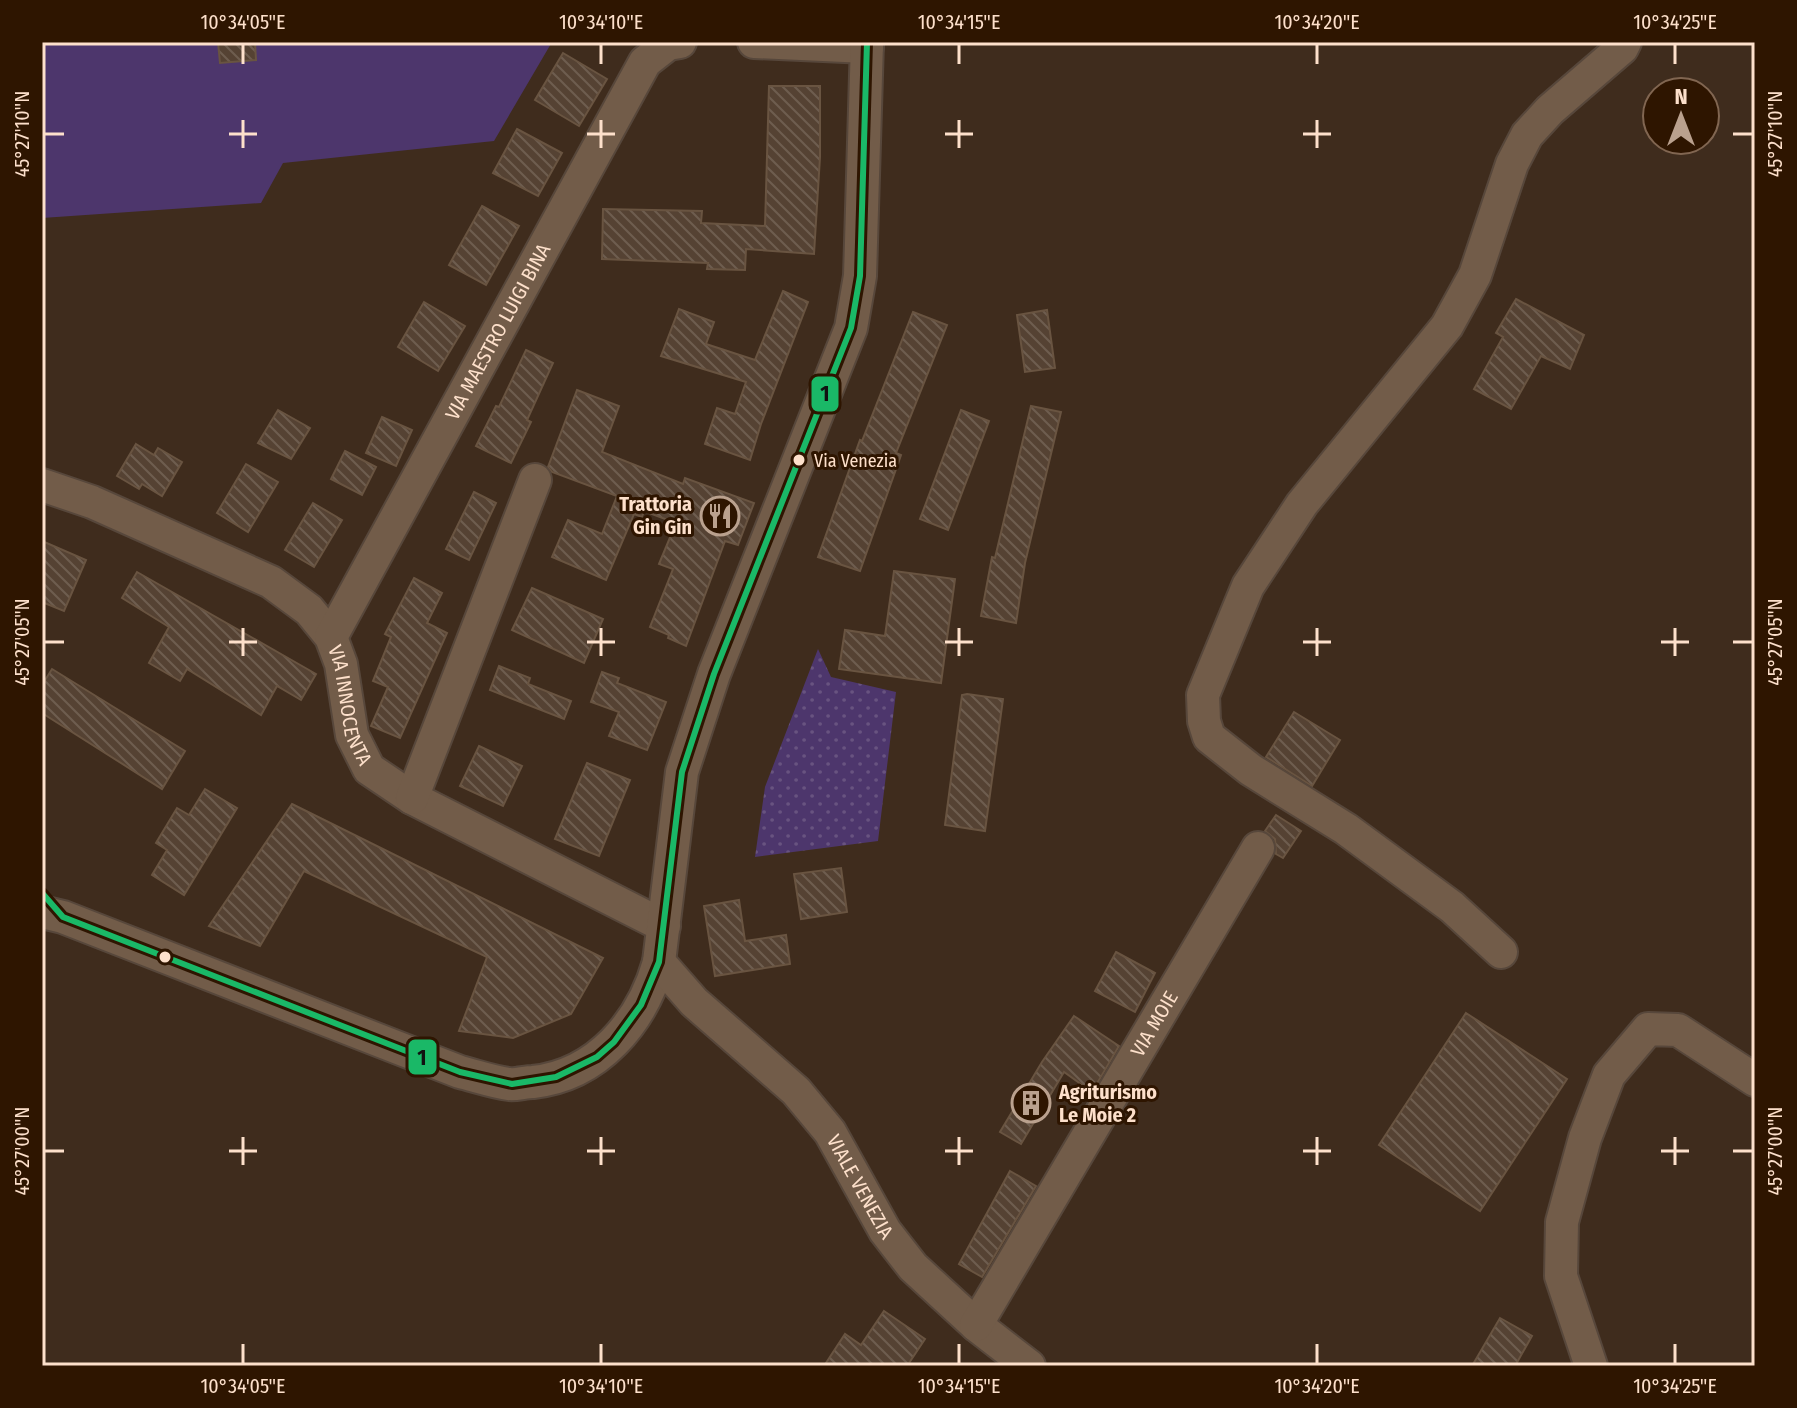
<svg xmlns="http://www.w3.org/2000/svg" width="1797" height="1408" font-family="'Fira Sans Condensed',sans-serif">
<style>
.park{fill:url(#park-dots)}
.pitch{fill:#4d366c}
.building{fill:url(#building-back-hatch);stroke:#695441;stroke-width:2}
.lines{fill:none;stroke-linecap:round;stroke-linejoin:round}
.minor-casing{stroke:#57473b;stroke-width:36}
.minor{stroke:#725c49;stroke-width:32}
.bus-1-casing{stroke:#2e1500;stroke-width:12}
.bus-1{stroke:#1ab867;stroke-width:6}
.ticks{fill:none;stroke:#fde0cb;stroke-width:3}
.bus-dot{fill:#fde0cb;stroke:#2e1500;stroke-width:3}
.labels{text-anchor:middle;stroke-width:6;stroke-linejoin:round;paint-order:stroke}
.bus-label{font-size:18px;fill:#fde0cb;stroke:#2e1500;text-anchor:start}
.street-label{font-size:20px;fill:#fde0cb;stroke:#2e1500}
.poi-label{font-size:20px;font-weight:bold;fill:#fde0cb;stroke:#2e1500;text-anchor:end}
.line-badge{stroke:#2e1500;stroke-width:3}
.pale-badge-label{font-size:22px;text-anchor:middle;font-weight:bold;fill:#111}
.neatline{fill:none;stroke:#fde0cb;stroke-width:3}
.ticks-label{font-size:20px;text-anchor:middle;fill:#fde0cb}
</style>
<defs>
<pattern id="park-dots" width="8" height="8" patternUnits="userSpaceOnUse" patternTransform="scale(2)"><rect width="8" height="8" fill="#4d366c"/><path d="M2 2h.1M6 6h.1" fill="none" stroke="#685380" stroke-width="1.8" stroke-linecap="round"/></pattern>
<pattern id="building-back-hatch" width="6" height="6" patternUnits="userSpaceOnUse" patternTransform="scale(2)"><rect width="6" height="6" fill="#554233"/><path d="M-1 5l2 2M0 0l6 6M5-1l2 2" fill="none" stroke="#6e5d4f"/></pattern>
</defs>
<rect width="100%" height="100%" fill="#3f2c1d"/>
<!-- park -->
<polygon class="park" points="818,649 831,677 896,692 878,841 755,857 765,787"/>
<!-- pitch -->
<polygon class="pitch" points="42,42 552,42 494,141 283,163 261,203 42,218"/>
<!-- building -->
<g class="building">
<polygon points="218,42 255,42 256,60 220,63"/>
<polygon points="563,53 607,79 579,126 535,100"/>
<polygon points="769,86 820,86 820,157 814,254 746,249 745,270 707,269 708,263 602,259 603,209 702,211 701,223 765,226"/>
<polygon points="517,129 562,153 538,196 493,173"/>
<polygon points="482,206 519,226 486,285 449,265"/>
<polygon points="783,291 808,302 761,424 750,460 705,444 717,408 735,414 746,382 661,356 679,309 714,322 706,344 755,360"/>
<polygon points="1516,299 1584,335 1570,369 1541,356 1511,409 1474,389 1503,337 1496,333"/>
<polygon points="424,302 465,326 438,371 398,347"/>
<polygon points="1047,310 1055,368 1025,372 1017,315"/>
<polygon points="913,312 947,325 896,453 901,455 860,571 818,557 860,440 862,441"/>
<polygon points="526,350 553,363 527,420 531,422 511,463 476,446 496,406 499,407"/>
<polygon points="577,390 619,406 602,452 683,484 685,478 754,503 738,545 725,541 686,646 668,638 669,635 650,627 673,569 659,564 676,523 644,511 642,517 634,514 606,580 552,557 568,520 602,534 617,496 552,472 548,467"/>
<polygon points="1031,406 1061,412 1025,563 1016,623 981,616 992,557 995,558"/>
<polygon points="278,410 310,428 291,459 258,443"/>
<polygon points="961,410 989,421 948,530 920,519"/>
<polygon points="382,417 412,430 396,466 366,453"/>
<polygon points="136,444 154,455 158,448 182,462 162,496 142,484 139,489 117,476"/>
<polygon points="345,451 376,467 362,495 331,479"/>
<polygon points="246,464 278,482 248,532 217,513"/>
<polygon points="474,492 496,503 469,560 446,549"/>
<polygon points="313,503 342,520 314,567 285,550"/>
<polygon points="42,541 86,560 64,611 42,602"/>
<polygon points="894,571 955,579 941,683 839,669 845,630 885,636"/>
<polygon points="137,572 316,674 301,700 277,686 261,715 187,669 180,681 149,663 169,627 122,598"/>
<polygon points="414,578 442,593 427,623 447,633 400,738 371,726 388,687 373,681 391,637 385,634"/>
<polygon points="532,588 603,619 584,663 512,630"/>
<polygon points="499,666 530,678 528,684 571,701 564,719 490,690"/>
<polygon points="52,669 185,751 162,789 42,713 42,685"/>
<polygon points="602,672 619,678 617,683 666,702 647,750 609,736 619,712 591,702"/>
<polygon points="967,694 1003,699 985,831 945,825 962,695"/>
<polygon points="1294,712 1340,740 1312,786 1266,757"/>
<polygon points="479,746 522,766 503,806 460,786"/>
<polygon points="587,763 630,780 599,856 555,839"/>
<polygon points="205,789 237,808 184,895 152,875 167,850 156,843 177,808 189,815"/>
<polygon points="292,804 603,958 571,1014 513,1038 459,1031 487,957 304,871 260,946 209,926"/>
<polygon points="1276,815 1301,831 1283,858 1276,854 1275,839 1265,831"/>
<polygon points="841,868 847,912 801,919 794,874"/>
<polygon points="739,900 745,941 786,935 790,964 715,976 704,906"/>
<polygon points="1116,952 1155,973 1135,1012 1095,991"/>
<polygon points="1466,1013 1567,1079 1480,1211 1379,1145"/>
<polygon points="1074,1016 1119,1046 1092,1092 1064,1072 1021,1144 1000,1132 1042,1062"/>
<polygon points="1010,1171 1036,1186 982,1277 959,1264"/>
<polygon points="884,1311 925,1339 907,1366 824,1366 845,1334 861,1345"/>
<polygon points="1500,1318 1532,1336 1515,1366 1472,1366"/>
</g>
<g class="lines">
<!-- minor casing -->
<g class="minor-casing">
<g id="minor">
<polyline points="754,42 867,47"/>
<path id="s1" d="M42,485L92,502L271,582L309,610L331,637L341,664L352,735L369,769L412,798L664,926"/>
<path id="s2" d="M331,637L645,62L668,44L680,42"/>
<polyline points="412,798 535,480"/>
<path d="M42,912L63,917L460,1072C476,1076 493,1082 509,1084C516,1085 525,1082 533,1082C598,1075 642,1022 659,962L682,772L714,674L851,328L860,276L867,42"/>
<polyline points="1501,952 1452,907 1346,829 1251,770 1209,737 1204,721 1203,695 1248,586 1302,504 1447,326 1475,275 1512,164 1527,135 1550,110 1622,48 1625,42"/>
<path id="s3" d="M659,962L694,1002L796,1091L830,1132L885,1231L913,1267L976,1325L1029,1366"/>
<path id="s4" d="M976,1325L1258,848"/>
<polyline points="1591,1366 1561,1276 1562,1222 1585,1138 1609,1075 1648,1029 1678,1030 1755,1080"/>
</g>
</g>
<!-- minor -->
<use href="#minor" class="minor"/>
<!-- bus-1 casing -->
<g class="bus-1-casing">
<polyline id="bus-1" points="42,893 63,917 460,1072 512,1084 556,1077 597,1057 614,1042 641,1005 659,962 682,772 714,674 851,328 860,276 867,42"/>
</g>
<!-- bus-1 -->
<use href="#bus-1" class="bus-1"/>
</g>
<!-- ticks -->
<path class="ticks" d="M243,44V64M601,44V64M959,44V64M1317,44V64M1675,44V64M243,120V148M601,120V148M959,120V148M1317,120V148M44,134H64M229,134H257M587,134H615M945,134H973M1303,134H1331M1733,134H1753M243,628V656M601,628V656M959,628V656M1317,628V656M1675,628V656M44,642H64M229,642H257M587,642H615M945,642H973M1303,642H1331M1661,642H1689M1733,642H1753M243,1137V1165M601,1137V1165M959,1137V1165M1317,1137V1165M1675,1137V1165M44,1151H64M229,1151H257M587,1151H615M945,1151H973M1303,1151H1331M1661,1151H1689M1733,1151H1753M243,1344V1364M601,1344V1364M959,1344V1364M1317,1344V1364M1675,1344V1364"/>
<!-- icons -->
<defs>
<g id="restaurant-ring" transform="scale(2)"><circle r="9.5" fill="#2e1500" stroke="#baa18e" stroke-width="1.5"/><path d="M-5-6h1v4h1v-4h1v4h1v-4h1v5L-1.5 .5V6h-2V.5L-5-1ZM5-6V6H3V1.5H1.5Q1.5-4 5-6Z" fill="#baa18e"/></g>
<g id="building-ring" transform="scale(2)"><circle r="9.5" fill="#2e1500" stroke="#baa18e" stroke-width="1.5"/><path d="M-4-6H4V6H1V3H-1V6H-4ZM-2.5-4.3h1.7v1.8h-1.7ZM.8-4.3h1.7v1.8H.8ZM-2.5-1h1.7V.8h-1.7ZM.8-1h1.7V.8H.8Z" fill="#baa18e"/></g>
</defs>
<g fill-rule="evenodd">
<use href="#restaurant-ring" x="720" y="516"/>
<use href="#building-ring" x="1031" y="1103"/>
</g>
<!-- markers -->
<g class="bus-dot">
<circle cx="799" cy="460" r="7"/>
<circle cx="165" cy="957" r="7"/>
</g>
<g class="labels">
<!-- bus labels -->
<g class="bus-label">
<text x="814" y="467">Via Venezia</text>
</g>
<!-- street labels -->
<g class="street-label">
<text dy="7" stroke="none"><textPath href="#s2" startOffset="348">VIA MAESTRO LUIGI BINA</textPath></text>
<text dy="7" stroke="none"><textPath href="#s1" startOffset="402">VIA INNOCENTA</textPath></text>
<text dy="7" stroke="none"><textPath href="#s4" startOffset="350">VIA MOIE</textPath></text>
<text dy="7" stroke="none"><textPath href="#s3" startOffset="304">VIALE VENEZIA</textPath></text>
</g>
<!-- poi labels -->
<g class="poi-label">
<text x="692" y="511">Trattoria<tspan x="692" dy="23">Gin Gin</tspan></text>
<text x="1059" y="1099" text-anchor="start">Agriturismo<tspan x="1059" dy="23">Le Moie 2</tspan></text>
</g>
</g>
<g class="line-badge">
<rect x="810" y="375" width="30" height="38" rx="8" fill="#1ab867"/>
<rect x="407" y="1038" width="31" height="38" rx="8" fill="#1ab867"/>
</g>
<g class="pale-badge-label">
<text x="825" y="401">1</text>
<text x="422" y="1065">1</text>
</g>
<!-- border -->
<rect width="1797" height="1408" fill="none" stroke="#2e1500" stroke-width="88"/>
<!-- north arrow -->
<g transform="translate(1681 116)"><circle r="38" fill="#2e1500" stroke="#816651" stroke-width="2"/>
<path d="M0-6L14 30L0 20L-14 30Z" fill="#baa18e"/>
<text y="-12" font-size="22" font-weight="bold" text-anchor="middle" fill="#fde0cb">N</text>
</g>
<rect x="44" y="44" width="1709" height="1320" class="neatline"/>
<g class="ticks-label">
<text x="243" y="29">10°34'05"E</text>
<text x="601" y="29">10°34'10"E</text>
<text x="959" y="29">10°34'15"E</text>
<text x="1317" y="29">10°34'20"E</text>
<text x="1675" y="29">10°34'25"E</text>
<text transform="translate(22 134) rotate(-90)" y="7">45°27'10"N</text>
<text transform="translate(1775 134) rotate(-90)" y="7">45°27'10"N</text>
<text transform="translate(22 642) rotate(-90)" y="7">45°27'05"N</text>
<text transform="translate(1775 642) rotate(-90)" y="7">45°27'05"N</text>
<text transform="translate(22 1151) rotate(-90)" y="7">45°27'00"N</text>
<text transform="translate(1775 1151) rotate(-90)" y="7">45°27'00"N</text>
<text x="243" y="1393">10°34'05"E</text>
<text x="601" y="1393">10°34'10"E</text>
<text x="959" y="1393">10°34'15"E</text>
<text x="1317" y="1393">10°34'20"E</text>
<text x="1675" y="1393">10°34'25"E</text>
</g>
</svg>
